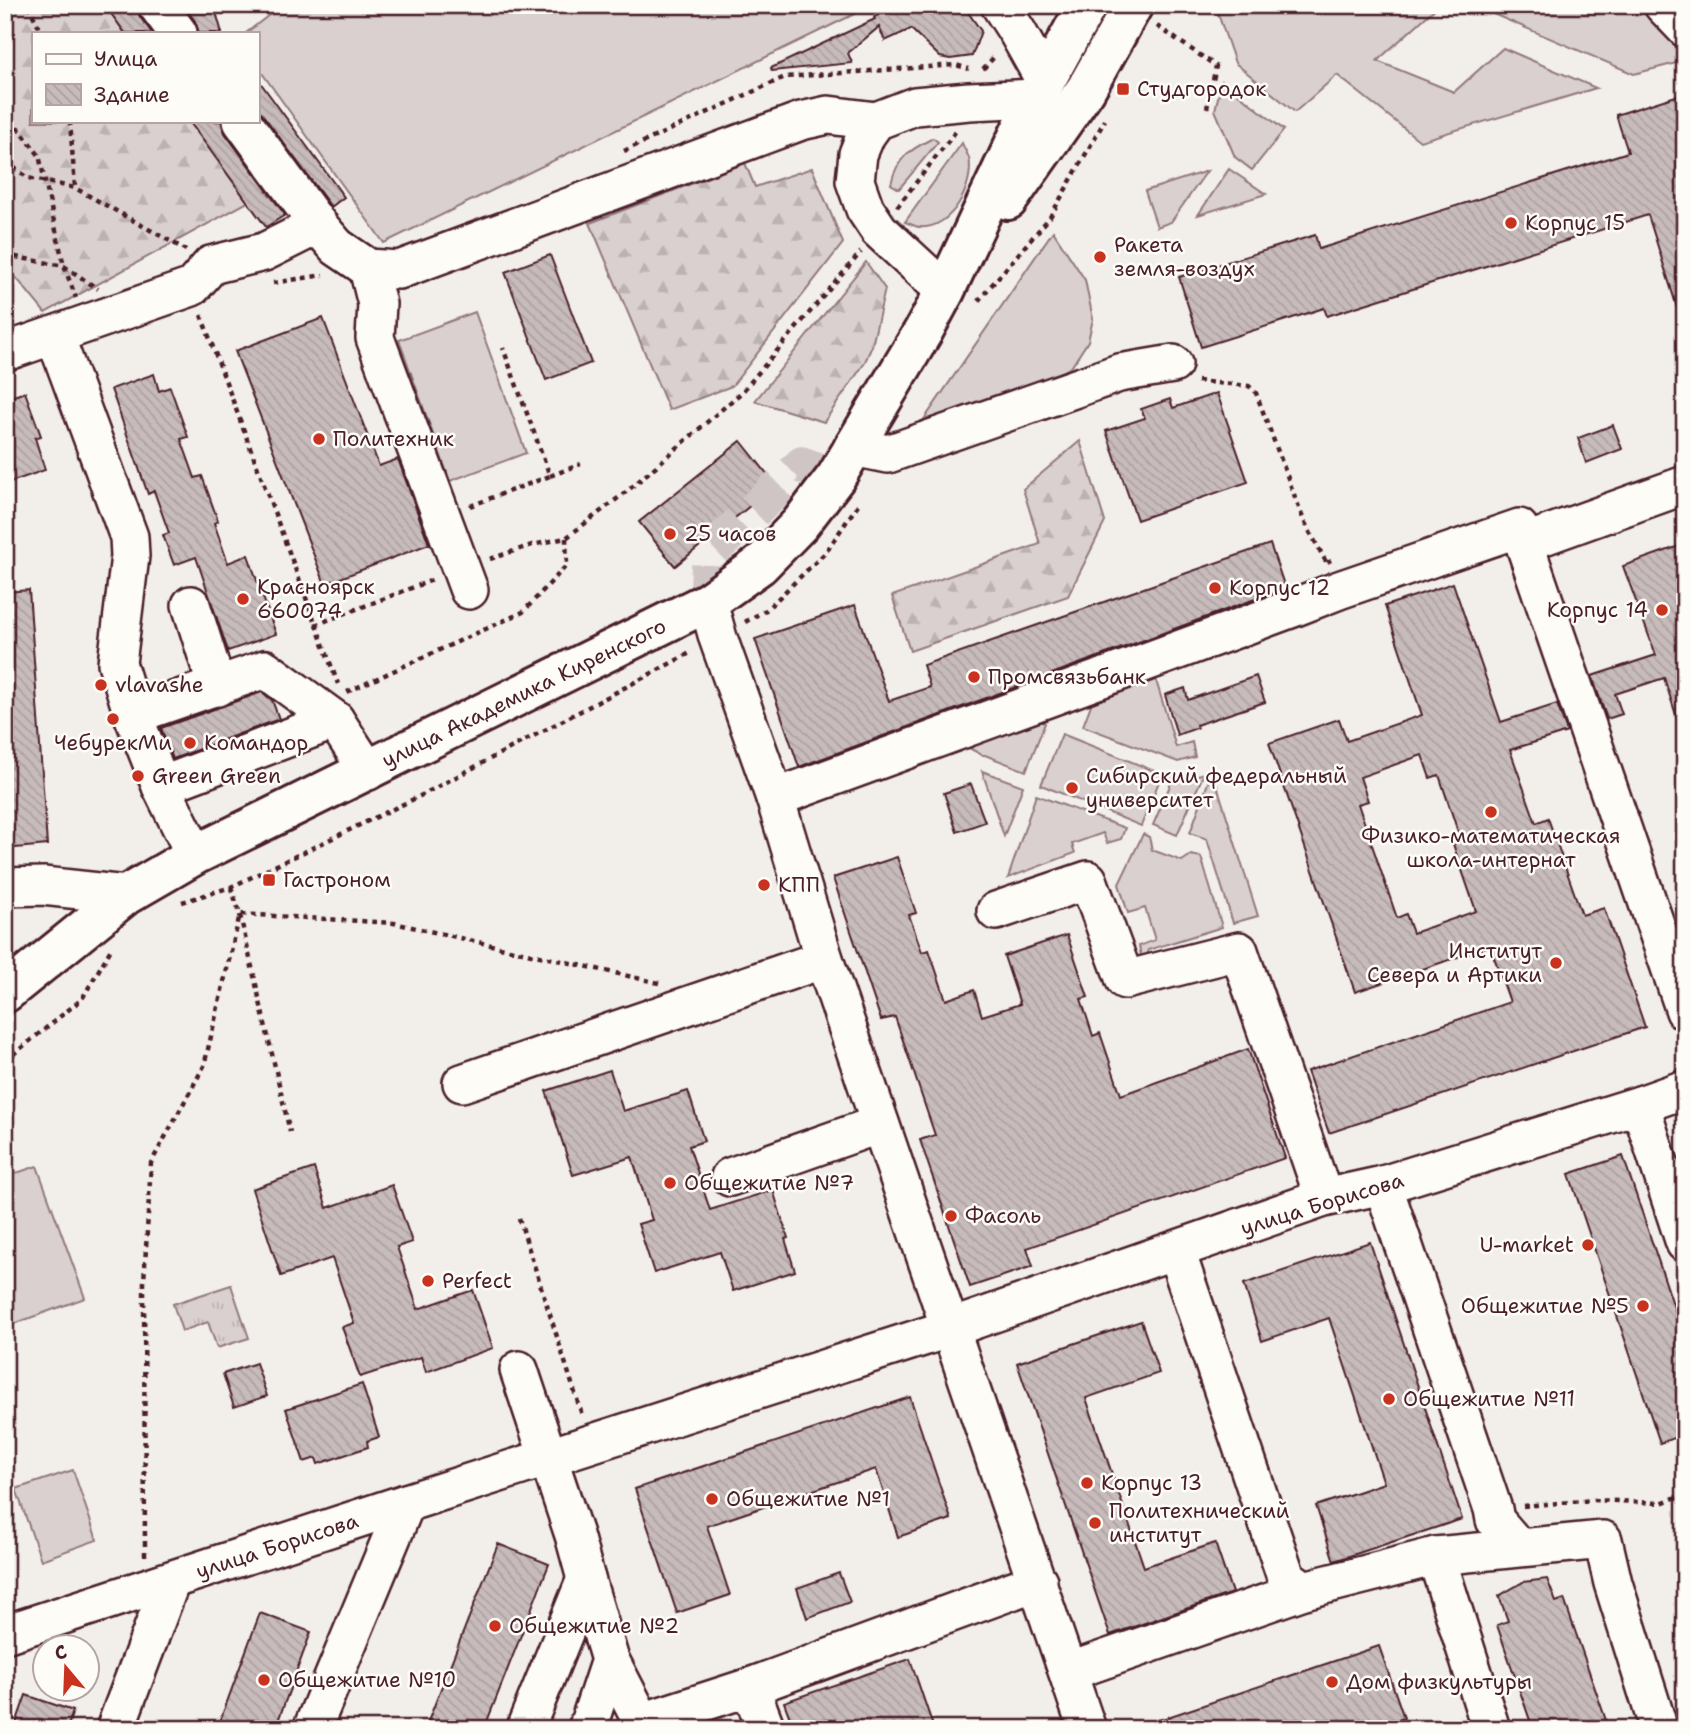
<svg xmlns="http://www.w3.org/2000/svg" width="1690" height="1734" font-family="'Shantell Sans',sans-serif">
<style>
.grass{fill:#d9d0cf;stroke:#92787d;stroke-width:2}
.forest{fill:url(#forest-firs);stroke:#92787d;stroke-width:2}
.park{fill:url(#park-tufts);stroke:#92787d;stroke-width:2}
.building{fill:url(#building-back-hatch);stroke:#4a1f2b;stroke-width:2;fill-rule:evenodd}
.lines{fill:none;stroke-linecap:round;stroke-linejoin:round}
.minor-tunnel{stroke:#d0c5c5;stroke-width:37;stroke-dasharray:37 18;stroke-linecap:butt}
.minor-casing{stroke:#4a1f2b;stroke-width:42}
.major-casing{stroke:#4a1f2b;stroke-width:44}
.path{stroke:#4a1f2b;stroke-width:4.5;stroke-dasharray:5 5;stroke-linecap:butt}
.minor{stroke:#fdfcf7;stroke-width:37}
.major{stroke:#fdfcf7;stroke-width:38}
.poi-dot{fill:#c8321e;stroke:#fdfcf7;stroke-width:2.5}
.labels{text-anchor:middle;stroke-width:5;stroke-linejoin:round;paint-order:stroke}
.poi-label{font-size:21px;fill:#4a1f2b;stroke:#fdfcf7;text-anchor:start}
.street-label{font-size:21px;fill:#4a1f2b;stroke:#fdfcf7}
</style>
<defs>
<pattern id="forest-firs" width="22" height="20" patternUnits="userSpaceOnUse" patternTransform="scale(1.75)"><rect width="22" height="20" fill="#d9d0cf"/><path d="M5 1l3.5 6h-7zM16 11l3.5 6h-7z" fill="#bcb2b2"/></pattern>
<pattern id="park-tufts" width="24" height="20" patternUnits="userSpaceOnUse" patternTransform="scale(1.75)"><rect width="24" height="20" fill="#d9d0cf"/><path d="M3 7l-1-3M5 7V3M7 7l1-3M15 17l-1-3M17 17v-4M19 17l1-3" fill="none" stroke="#bcb2b2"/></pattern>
<pattern id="building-back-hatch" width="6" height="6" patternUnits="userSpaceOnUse" patternTransform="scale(1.75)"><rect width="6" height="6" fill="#c8bbbb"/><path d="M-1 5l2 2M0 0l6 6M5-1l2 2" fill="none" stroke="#ada0a1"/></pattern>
</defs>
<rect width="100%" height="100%" fill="#f2efeb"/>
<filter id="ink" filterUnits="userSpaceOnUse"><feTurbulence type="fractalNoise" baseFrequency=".0143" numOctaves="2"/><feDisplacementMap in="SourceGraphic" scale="14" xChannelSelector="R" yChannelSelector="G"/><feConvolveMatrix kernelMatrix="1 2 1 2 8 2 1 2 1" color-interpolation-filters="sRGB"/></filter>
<g filter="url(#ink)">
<!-- grass -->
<g class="grass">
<polygon points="282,5 355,5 362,10 372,5 873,5 384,243 257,66 257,33 246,33"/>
<polygon points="1210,5 1439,5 1377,61 1454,92 1503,48 1596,88 1420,141 1337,75 1295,112 1235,63 1216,8"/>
<polygon points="1472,5 1642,5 1680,47 1684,61 1634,74"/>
<polygon points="1222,81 1284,130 1252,170 1235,157 1215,110"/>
<path d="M933,138L938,142L899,189L891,184C897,157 910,150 933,138Z"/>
<path d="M962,143C964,148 967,153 969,158C975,185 951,230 920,227C915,227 909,223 905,222Z"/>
<polygon points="1229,169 1266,194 1198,215"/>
<polygon points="1207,171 1171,222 1157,227 1145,191"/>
<polygon points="1053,231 1085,280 1093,319 1088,341 1072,366 1042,386 934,422 923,421"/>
<polygon points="475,312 526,453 450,481 399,340"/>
<polygon points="1155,677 1176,747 1192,742 1195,757 1178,762 1083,726 1095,694"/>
<polygon points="1034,719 1045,723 1026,771 985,755 982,755 969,748 975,738"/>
<polygon points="1062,734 1162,774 1141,826 1041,785"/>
<polygon points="982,771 1023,786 1004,836"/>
<polygon points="1204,773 1177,835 1153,825 1174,776 1183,780"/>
<polygon points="1215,779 1258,916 1233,923 1207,839 1190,833 1209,780"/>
<polygon points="1036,795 1125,828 1121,839 1107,843 1103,833 1072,844 1075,853 1008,878"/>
<polygon points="1143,834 1149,837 1152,850 1182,861 1191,855 1201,857 1222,927 1148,950 1148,954 1141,956 1139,946 1155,940 1145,908 1128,913 1119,884"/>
<polygon points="37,1166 85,1298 5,1327 5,1177"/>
<polygon points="73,1470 97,1540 41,1560 16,1489"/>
</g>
<!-- forest -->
<g class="forest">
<polygon points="5,5 105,5 125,33 33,33 33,121 189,121 248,202 45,313 5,264"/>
<polygon points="745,163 755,187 812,168 843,243 732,386 669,410 590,223"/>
<polygon points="866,262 885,289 872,346 864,364 824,422 755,401"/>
<polygon points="1080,441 1105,522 1068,596 910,651 892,596 1040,544 1023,489"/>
</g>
<!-- park -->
<polygon class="park" points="231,1285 249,1338 217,1348 208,1322 182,1331 173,1304"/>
<!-- building -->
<g class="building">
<polygon points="105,5 136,5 140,17 152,33 125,33"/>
<polygon points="183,5 214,5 222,33 199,33 195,21"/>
<polygon points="899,5 963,5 981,31 972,56 950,59 940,57 911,29 885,41 879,27 848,53 852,63 772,71 771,68 875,19 874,17"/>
<polygon points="257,78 344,197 331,207 257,107"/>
<polygon points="1679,95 1685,114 1685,317 1680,317 1648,215 1327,316 1324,308 1201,347 1179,277 1315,235 1319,249 1628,152 1616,115"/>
<polygon points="189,121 221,121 225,133 285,215 266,227"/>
<polygon points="550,255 591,363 546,380 505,272"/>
<polygon points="323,318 379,466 398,459 429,544 325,584 235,351"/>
<polygon points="154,374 159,391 170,387 188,437 181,439 195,478 202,476 218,521 214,523 228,563 248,555 276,634 228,651 196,557 174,565 163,535 169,533 154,491 148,494 111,389"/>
<polygon points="25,392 41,436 35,438 45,470 5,484 5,399"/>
<polygon points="1217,393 1248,482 1137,520 1106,431 1145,418 1141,409 1170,399 1173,408"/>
<polygon points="1613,425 1622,449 1586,463 1578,438"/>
<polygon points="741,441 776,485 675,566 639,522"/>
<polygon points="1270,544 1285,588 799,767 755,639 855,605 889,701 930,687 923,665"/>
<polygon points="1685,544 1685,730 1681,730 1664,678 1615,694 1622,714 1607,719 1592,676 1656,655 1623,566"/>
<path d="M1453,583L1501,722L1557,704L1567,732L1510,750L1536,823L1548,818L1582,915L1604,908L1645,1027L1329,1133L1307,1071L1510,1002L1490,946L1355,992L1269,743L1339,719L1347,741L1422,715L1385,606ZM1422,755L1430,778L1439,775L1461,841L1453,844L1476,911L1413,933L1406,914L1397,918L1358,804L1368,801L1360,777Z"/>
<polygon points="29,590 47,845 5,849 5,592"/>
<polygon points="1256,676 1265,702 1196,725 1197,728 1177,735 1165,695 1185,688 1188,700"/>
<polygon points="262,692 272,700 279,719 173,759 161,728"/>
<polygon points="971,784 985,822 957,832 944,793"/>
<polygon points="897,857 916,913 909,915 922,952 929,950 946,1000 974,990 982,1016 1020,1004 1004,956 1067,935 1088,997 1081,999 1093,1036 1100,1033 1121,1095 1248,1049 1285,1158 1027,1248 1033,1266 970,1287 920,1140 935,1135 895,1017 881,1020 833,878"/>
<polygon points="610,1070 623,1111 688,1091 704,1141 689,1146 710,1210 773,1190 788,1238 785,1239 795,1271 733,1291 720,1252 654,1273 638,1224 652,1220 632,1157 573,1175 546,1091"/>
<polygon points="1623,1156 1685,1340 1685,1434 1660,1443 1569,1174"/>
<polygon points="314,1168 327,1208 392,1185 412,1242 397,1247 418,1309 473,1290 493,1348 426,1372 421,1357 360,1377 342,1327 354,1323 332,1258 281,1276 252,1189"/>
<polygon points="1370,1242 1462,1519 1334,1561 1316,1506 1384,1483 1329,1318 1262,1341 1244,1284"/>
<polygon points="1141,1321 1159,1373 1086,1398 1144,1567 1215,1543 1232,1593 1110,1635 1017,1363"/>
<polygon points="256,1363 267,1396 234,1407 223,1374"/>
<polygon points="362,1384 379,1437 367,1441 368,1447 318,1464 316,1458 304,1462 286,1409"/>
<polygon points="910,1397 951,1519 898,1537 876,1469 707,1526 730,1595 677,1613 635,1489"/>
<polygon points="498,1544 549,1564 484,1729 425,1729"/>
<polygon points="839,1573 850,1602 807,1618 797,1588"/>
<polygon points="1547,1579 1556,1602 1564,1599 1609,1729 1533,1729 1497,1625 1508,1621 1499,1596 1523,1582"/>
<polygon points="260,1613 311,1632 275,1729 217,1729"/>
<polygon points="1379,1646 1404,1718 1373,1729 1144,1729 1144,1725"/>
<polygon points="910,1659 934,1729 794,1729 784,1702"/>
<polygon points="26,1695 73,1711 67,1729 14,1729"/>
</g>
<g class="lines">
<!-- minor-tunnel -->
<polyline class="minor-tunnel" points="708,602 710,552 802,465 836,477"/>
<!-- minor casing -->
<g class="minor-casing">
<g id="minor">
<polyline points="157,5 178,33"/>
<polyline points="1000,5 1018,33 1045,81"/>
<polyline points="1663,5 1685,28"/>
<polyline points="242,121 318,225 337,247 368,268 377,304 375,338 469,590"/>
<polyline points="945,291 879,230 865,209 855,181 858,154 866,135 876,121 915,106 969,101 1036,98"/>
<polyline points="55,336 129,537 130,556 117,663 133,715 161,786 195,855"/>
<polyline points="5,352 192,287 211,265 264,252 318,225 337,247 368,268 399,270 801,121 828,115 876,121"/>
<polyline points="853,447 888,454 1119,373 1173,364"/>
<polyline points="1524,543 1685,485"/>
<polyline points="708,602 718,638 775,798 824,959 1087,1729"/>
<polyline points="191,605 217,687"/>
<polyline points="133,715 265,669 335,720 368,771"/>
<polyline points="161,786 335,720"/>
<polyline points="775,798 1293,608 1339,590 1519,528 1685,1011"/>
<polyline points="5,887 43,886 126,895"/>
<polyline points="996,911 1088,880 1125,980 1239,951 1324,1198"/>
<polyline points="462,1083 824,959"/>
<polyline points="1640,1105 1685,1243"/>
<polyline points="730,1177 880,1124"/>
<polyline points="1383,1185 1493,1509 1495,1520 1518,1547"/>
<polyline points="1176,1251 1286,1577 1304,1590"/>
<polyline points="519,1370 574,1535 586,1579 610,1660 587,1729"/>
<polyline points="1436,1556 1491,1729"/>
<polyline points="5,1634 406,1503 951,1328 1324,1198 1383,1185 1640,1105 1685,1089"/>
<polyline points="610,1660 642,1722 750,1687 1038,1581"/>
<polyline points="1068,1672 1304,1590 1375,1572 1436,1556 1603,1540 1613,1583 1659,1729"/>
<polyline points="750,1687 766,1729"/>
<polyline points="115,1729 171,1581"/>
<polyline points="312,1729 406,1503"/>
<polyline points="525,1729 586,1579"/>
</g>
</g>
<!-- major casing -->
<g class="major-casing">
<g id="major">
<polyline points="1008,200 1086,89 1133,5"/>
<polyline points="5,993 126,895 195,855 708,602 760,565 800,524 836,477 924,330 945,291 1036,98 1087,5"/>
</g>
</g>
<!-- path -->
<g class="path">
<polyline points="28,5 42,33"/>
<polyline points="1042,7 1044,5"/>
<polyline points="1157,26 1216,66 1207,108"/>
<polyline points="983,69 996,55"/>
<polyline points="5,111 39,155 64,266 76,298"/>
<polyline points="70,121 75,188"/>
<polyline points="624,151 785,77 956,65 969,69"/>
<polyline points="5,161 28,178 75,188 186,250"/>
<polyline points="897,207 956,131"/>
<polyline points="5,255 64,266 98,289"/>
<polyline points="273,283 323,275"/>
<polyline points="978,301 1050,217 1105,120"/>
<polyline points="201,315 338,684"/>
<polyline points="1197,381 1249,386 1256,393 1304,521 1325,560 1327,557 1330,563"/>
<polyline points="550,476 581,464"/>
<polyline points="470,506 550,476 503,348"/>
<polyline points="490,559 532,545 566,538 626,492 742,392 861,252"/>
<polyline points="745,622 766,610 826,552 859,503"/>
<polyline points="315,625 435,579"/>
<polyline points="347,692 523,612 567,565 566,538"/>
<polyline points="231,887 240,914 394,923 659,983"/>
<polyline points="182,902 231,887 420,796 692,652"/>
<polyline points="240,915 290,1132"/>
<polyline points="5,1061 82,999 111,949"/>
<polyline points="519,1218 582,1415"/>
<polyline points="1523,1506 1594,1500 1661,1503 1685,1494"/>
<polyline points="145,1556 144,1282 151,1163 204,1066 240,914"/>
</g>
<!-- minor -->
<use href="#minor" class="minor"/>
<!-- major -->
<use href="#major" class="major"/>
</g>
</g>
<!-- markers -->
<g class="poi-dot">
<rect x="1116" y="82" width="14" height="14" rx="3.5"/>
<circle cx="1511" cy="223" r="7"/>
<circle cx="1100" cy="257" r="7"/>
<circle cx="319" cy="439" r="7"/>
<circle cx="670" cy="534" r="7"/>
<circle cx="1215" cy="588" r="7"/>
<circle cx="243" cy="599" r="7"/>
<circle cx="1662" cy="610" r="7"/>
<circle cx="974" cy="677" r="7"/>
<circle cx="101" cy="685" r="7"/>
<circle cx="113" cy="719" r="7"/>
<circle cx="190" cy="743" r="7"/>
<circle cx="138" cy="776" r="7"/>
<circle cx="1072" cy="788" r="7"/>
<circle cx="1491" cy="812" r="7"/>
<rect x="262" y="873" width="14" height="14" rx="3.5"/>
<circle cx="764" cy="885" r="7"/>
<circle cx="1556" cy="963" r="7"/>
<circle cx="670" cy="1183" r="7"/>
<circle cx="951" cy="1216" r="7"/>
<circle cx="1588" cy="1245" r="7"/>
<circle cx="428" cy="1281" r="7"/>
<circle cx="1643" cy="1306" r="7"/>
<circle cx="1389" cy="1399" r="7"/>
<circle cx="1087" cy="1483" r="7"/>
<circle cx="712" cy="1499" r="7"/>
<circle cx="1095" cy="1523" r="7"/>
<circle cx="495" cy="1626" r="7"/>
<circle cx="264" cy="1680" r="7"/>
<circle cx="1332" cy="1682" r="7"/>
</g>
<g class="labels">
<!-- poi labels -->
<g class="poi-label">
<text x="1137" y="96">Студгородок</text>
<text x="1525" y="230">Корпус 15</text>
<text x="1114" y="252">Ракета<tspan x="1114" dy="24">земля-воздух</tspan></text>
<text x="333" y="446">Политехник</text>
<text x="684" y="541">25 часов</text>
<text x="257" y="594">Красноярск<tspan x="257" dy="24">660074</tspan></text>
<text x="1229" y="595">Корпус 12</text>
<text x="1648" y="617" text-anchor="end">Корпус 14</text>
<text x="988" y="684">Промсвязьбанк</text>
<text x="115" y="692">vlavashe</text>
<text x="113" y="750" text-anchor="middle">ЧебурекМи</text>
<text x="204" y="750">Командор</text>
<text x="152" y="783">Green Green</text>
<text x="1086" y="783">Сибирский федеральный<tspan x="1086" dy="24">университет</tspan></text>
<text x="1491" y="843" text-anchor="middle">Физико-математическая<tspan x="1491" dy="24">школа-интернат</tspan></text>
<text x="283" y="887">Гастроном</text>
<text x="778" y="892">КПП</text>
<text x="1542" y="958" text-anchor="end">Институт<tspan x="1542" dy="24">Севера и Артики</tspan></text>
<text x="684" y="1190">Общежитие №7</text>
<text x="965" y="1223">Фасоль</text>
<text x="1574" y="1252" text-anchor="end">U-market</text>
<text x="442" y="1288">Perfect</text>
<text x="1629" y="1313" text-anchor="end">Общежитие №5</text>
<text x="1403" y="1406">Общежитие №11</text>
<text x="1101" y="1490">Корпус 13</text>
<text x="726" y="1506">Общежитие №1</text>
<text x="1109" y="1518">Политехнический<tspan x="1109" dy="24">институт</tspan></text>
<text x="509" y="1633">Общежитие №2</text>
<text x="278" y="1687">Общежитие №10</text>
<text x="1346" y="1689">Дом физкультуры</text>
</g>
<!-- street labels -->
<g class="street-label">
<text transform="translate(524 693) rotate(-26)" y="7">улица Академика Киренского</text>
<text transform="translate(1322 1204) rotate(-17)" y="7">улица Борисова</text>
<text transform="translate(277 1546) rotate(-18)" y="7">улица Борисова</text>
</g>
</g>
<!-- margin -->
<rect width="1690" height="1734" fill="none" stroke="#fdfcf7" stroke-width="28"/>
<rect x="14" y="14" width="1662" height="1706" fill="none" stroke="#4a1f2b" stroke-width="2.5" filter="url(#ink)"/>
<!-- legend -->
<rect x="32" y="32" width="228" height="91" fill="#fdfcf7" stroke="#b5a4a5" stroke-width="2"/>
<rect x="46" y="54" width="35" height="10" fill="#fdfcf7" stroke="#b5a4a5" stroke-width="2"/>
<text x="94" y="66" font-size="21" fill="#4a1f2b">Улица</text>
<rect x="46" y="84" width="35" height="21" fill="url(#building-back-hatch)" stroke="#b5a4a5" stroke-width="2"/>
<text x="94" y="102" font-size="21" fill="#4a1f2b">Здание</text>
<!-- north arrow -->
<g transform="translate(66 1668) rotate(341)"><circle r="33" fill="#fdfcf7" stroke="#b5a4a5" stroke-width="2"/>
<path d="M0-5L12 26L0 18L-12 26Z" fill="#c8321e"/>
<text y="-10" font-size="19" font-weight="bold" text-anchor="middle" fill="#4a1f2b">С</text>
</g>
</svg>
